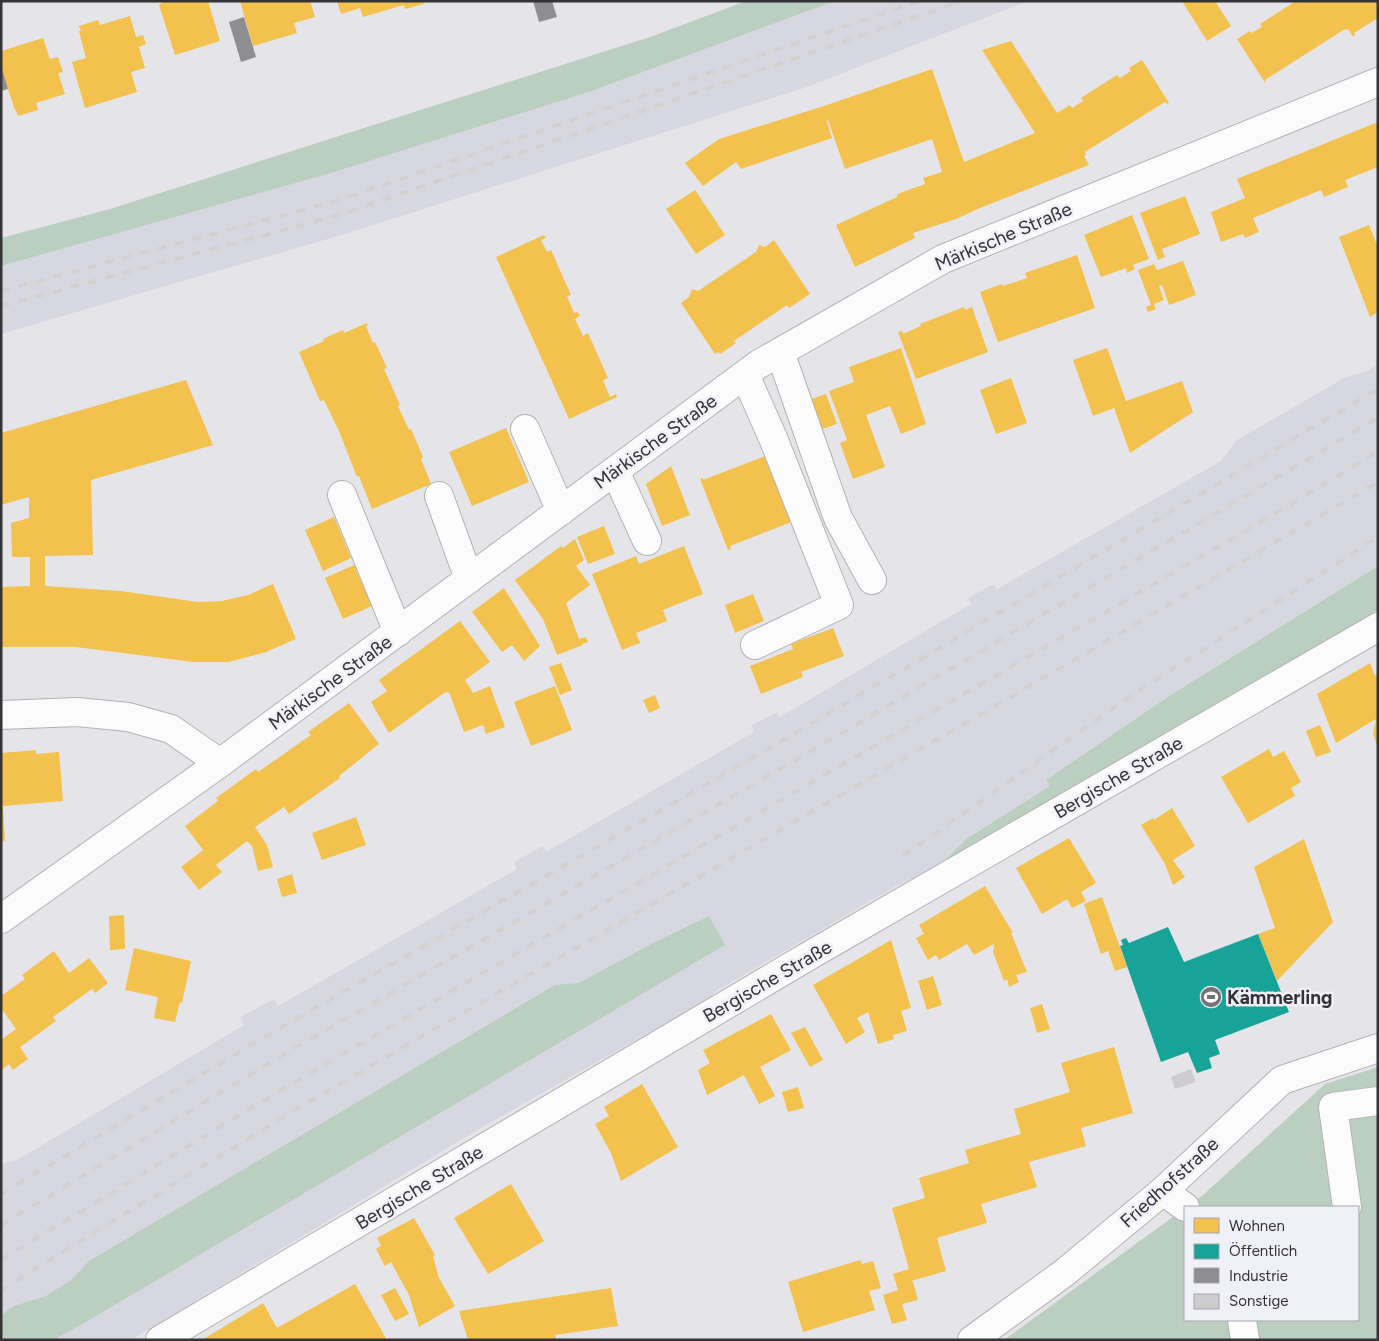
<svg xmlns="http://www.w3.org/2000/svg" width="1379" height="1341" font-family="Figtree,sans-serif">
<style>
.built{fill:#d7d7e1}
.green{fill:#bbcfc1}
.homes{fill:#f2c14e}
.public{fill:#17a398}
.industry{fill:#8d8d92}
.building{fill:#cdcdd0}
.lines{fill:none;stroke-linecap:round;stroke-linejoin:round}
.minor-casing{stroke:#b2b2b5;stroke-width:30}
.minor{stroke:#fbfbfc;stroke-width:28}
.rail{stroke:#d1d1d2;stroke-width:4;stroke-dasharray:9 9;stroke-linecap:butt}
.labels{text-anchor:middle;stroke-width:5;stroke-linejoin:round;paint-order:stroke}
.street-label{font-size:19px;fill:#343437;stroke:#f0f0f8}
.poi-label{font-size:19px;font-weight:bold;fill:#343437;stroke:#f0f0f8;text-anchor:start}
</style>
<rect width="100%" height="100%" fill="#e5e5e9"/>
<!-- built -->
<g class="built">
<polygon points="835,1 1028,1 804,88 345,234 1,334 1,266 328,174 589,92"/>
<polygon points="1378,364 1378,566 1166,698 1046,780 1050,786 966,839 940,865 896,886 716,991 700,1010 675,1023 650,1032 479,1129 131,1340 1,1340 1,1164 17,1160 244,1025 240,1017 274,999 278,1006 517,869 514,862 543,846 546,852 754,732 751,725 777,712 780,717 971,604 968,598 994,584 997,589 1221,461 1237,440 1344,378 1367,371"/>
</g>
<!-- green -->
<g class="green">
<polygon points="746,1 835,1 589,92 328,174 1,266 1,238 110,209 653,36"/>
<polygon points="1378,566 1378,610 1054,803 940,865 966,839 1050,786 1046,780 1166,698"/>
<polygon points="709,916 725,945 79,1326 53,1340 1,1340 1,1315 14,1306 46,1296 71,1280 89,1261 555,985 579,983 653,943"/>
<polygon points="1378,1067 1378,1340 1004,1340 1185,1208 1185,1320 1358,1320 1358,1207 1186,1207 1203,1195 1325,1084"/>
</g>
<!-- homes -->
<g class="homes">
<polygon points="162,1 208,1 220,41 175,55 159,5 162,3"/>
<polygon points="240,1 310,1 315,17 294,23 297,33 253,46"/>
<polygon points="337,1 423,1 424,4 405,9 404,5 363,17 360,8 341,14"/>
<polygon points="1182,1 1215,1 1231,26 1207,41"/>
<polygon points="1296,1 1299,3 1303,1 1378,1 1378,18 1354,33 1355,35 1353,37 1348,29 1346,30 1345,29 1265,80 1266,84 1237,39 1250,31 1251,33 1262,27 1260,24"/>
<polygon points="130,16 136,37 143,35 146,44 139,47 145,68 131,72 137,92 85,108 72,62 86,58 79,31 81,31 79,26 98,20 100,25"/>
<polygon points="43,38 50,59 58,57 63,72 58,73 65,94 36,103 38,110 18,116 16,110 15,110 1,68 1,51"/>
<polygon points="1011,41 1057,113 1070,105 1072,108 1083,101 1081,98 1117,75 1120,78 1131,71 1129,68 1142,60 1169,103 1167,104 1165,102 1085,152 1086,155 1084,156 1089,165 980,208 956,219 913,233 915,238 855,267 836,225 897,197 897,194 925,184 923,178 942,172 932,139 845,169 828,120 827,121 832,138 741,169 736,162 703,186 685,163 719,139 824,106 932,69 964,162 1035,133 982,50"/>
<polygon points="1378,122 1378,167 1345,180 1348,187 1324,197 1321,190 1253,218 1259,232 1245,238 1243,234 1221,242 1211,212 1245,198 1237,179"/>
<polygon points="695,190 725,235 696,254 666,209"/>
<polygon points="1185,196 1200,234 1162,249 1165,257 1158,260 1140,213"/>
<polygon points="1132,215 1149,259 1133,265 1135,269 1127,273 1126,268 1101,277 1084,235"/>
<polygon points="1369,225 1378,247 1378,312 1370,317 1339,237"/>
<polygon points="544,235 546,238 541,240 547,252 551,250 571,295 567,296 574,313 578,312 580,316 575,319 583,336 588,333 608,378 603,380 610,397 616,394 617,397 569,419 496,257"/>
<polygon points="774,240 810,294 789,308 787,305 734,341 736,343 720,354 718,352 715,354 681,303 689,297 692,289 698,291 756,252 759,245 765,247"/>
<polygon points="1077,255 1095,308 998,342 980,292 1002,284 1003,286 1027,278 1025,273"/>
<polygon points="1183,261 1196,295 1169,305 1162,285 1159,286 1164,300 1154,304 1156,309 1148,312 1146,307 1151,305 1138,270 1154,264 1157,270"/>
<polygon points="964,307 965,310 972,307 988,352 916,379 898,332 902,331 903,334 921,326 920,324"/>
<polygon points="367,323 368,325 366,326 373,343 375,342 387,368 384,369 400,405 398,406 409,430 411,429 423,457 421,459 431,484 372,509 359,476 357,477 339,431 324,400 320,401 299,352 324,341 323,339 343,330 344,333"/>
<polygon points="901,348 926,424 901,434 890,406 866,415 885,467 853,479 840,443 847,440 829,391 854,382 849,367"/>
<polygon points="1107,348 1126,401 1182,381 1193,412 1130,453 1114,408 1093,416 1073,360"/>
<polygon points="1011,378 1027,423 996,434 980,390"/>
<polygon points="186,380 213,445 91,480 93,555 45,556 45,586 121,591 198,602 222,601 248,595 273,584 296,639 266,652 229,662 193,662 76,647 1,647 1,587 30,586 30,557 12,557 11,523 29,518 29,497 1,505 1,433"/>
<polygon points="826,394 837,424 822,429 811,399"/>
<polygon points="506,428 529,482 472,506 449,452"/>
<polygon points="768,455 794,521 730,546 731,549 728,550 700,479 703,478 703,480"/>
<polygon points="671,466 690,515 662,526 646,484"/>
<polygon points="334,517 351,558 323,571 305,530"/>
<polygon points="604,526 615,554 588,564 577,537"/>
<polygon points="575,539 584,560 576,566 590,585 566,603 579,639 586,637 588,642 582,644 583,645 557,655 543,619 515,580 561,546 563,548"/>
<polygon points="684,546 703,594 663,610 667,621 636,633 640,643 622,650 592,574 636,556 639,564"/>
<polygon points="354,565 372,606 343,619 325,578"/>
<polygon points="504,588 540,646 524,661 512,645 502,652 472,612"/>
<polygon points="753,594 764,621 735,633 725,605"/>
<polygon points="460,621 490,662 465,680 473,693 490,686 505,727 486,734 483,725 464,732 449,692 444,693 389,733 371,702 387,691 379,680"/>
<polygon points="833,628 844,656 801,672 803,677 761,694 750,666 793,649 791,644"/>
<polygon points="561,663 572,690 560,695 549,667"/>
<polygon points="1370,663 1375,676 1378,674 1378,747 1373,734 1376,719 1336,743 1317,694"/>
<polygon points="555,686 572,730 531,746 514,702"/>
<polygon points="655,695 660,708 649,713 643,700"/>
<polygon points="349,703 379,744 339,776 340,778 289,814 284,807 255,827 267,845 273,867 258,871 252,846 247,841 216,865 222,872 199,890 181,867 203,850 185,826 218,801 216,798 256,769 258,772 311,735 308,732"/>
<polygon points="1320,725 1331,752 1316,757 1306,731"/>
<polygon points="1269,749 1273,757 1284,751 1301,782 1291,788 1295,796 1248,823 1221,777"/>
<polygon points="36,750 36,754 59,752 63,801 3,806 5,841 1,842 1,753"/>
<polygon points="1172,808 1195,846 1173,860 1185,877 1173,885 1165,864 1141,825 1153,818 1154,820"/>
<polygon points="356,817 366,845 322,860 312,833"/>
<polygon points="1069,838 1096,883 1081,892 1086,901 1072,908 1067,899 1042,914 1016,868"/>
<polygon points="1304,839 1333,922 1277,981 1258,934 1275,928 1254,867"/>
<polygon points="292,874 297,893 282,897 277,879"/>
<polygon points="985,886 1013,933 1011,933 1027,972 1016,975 1019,982 1009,987 1007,979 1004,981 993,952 994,944 974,955 967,944 939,960 936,955 928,960 916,938 924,934 919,925"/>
<polygon points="1102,897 1127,967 1115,971 1108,951 1101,954 1084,904"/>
<polygon points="124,915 125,949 110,950 109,916"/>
<polygon points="891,940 911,1008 901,1011 907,1031 893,1035 894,1039 878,1044 868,1012 857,1018 865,1032 846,1044 813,985"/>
<polygon points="134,948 191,961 182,1003 180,1002 175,1022 154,1018 158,997 125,990"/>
<polygon points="54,951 69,973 89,958 108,983 95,993 92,989 53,1017 56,1021 20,1047 28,1059 13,1070 9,1064 1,1071 1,1040 16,1029 1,1008 1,996 25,979 22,975"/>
<polygon points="933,976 942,1005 927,1010 918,981"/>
<polygon points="1042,1004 1050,1029 1037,1033 1030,1008"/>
<polygon points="771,1014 791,1050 760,1067 775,1096 759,1104 744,1075 707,1095 698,1070 710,1063 703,1050"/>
<polygon points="805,1027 823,1060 810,1067 791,1033"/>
<polygon points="1114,1047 1133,1113 1081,1128 1086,1146 1029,1162 1037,1187 981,1204 987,1223 937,1238 946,1271 911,1281 913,1282 918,1300 902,1304 907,1320 892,1324 883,1295 898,1290 893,1274 909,1269 892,1208 925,1198 919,1178 969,1163 965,1150 1021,1134 1014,1109 1070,1092 1061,1063"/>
<polygon points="642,1084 678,1147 621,1181 611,1153 595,1124 609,1116 604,1107"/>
<polygon points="798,1087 804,1108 788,1112 782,1092"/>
<polygon points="511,1184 544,1241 488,1274 454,1218"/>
<polygon points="414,1218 435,1255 433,1256 439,1278 455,1306 419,1327 409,1295 391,1262 385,1266 376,1249 381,1246 377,1238"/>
<polygon points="860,1260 862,1264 873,1261 881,1288 869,1291 875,1310 803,1332 788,1282"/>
<polygon points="355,1284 387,1340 202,1340 263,1303 277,1328"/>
<polygon points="395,1288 409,1314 395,1321 381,1295"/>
<polygon points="611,1288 618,1326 555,1335 556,1340 468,1340 459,1311"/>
</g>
<!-- public -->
<polygon class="public" points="1168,927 1184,962 1258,934 1289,1012 1215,1040 1220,1054 1209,1058 1212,1068 1197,1073 1188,1052 1161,1062 1120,946 1123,945 1121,940 1126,938 1129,943"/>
<!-- industry -->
<g class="industry">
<polygon points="533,1 552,1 557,17 539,22"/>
<polygon points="244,17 256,57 241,62 229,22"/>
<polygon points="2,69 8,89 1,91 1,70"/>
</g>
<!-- building -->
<polygon class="building" points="1191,1069 1196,1082 1175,1089 1171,1077"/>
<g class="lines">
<!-- minor casing -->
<g class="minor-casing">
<g id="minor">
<polyline points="780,352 838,518 872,580"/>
<polyline points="745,375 773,438 839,605 755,645"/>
<polyline points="525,429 561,511"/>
<polyline points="615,471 647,541"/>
<polyline points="342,495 398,632"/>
<polyline points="439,496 469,579"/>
<polyline points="1,715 77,712 128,717 171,729 220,763"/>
<polyline points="1,919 220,763 759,364 943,259 1378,82"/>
<polyline points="1163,1191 1185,1207"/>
<polyline points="1347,1207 1333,1107 1378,1101"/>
<polyline points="1242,1320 1245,1340"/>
<polyline points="160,1340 812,954 1378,627"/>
<polyline points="972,1340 1064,1273 1163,1191 1282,1080 1378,1048"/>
</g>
</g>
<!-- minor -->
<use href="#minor" class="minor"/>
<!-- rail -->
<g class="rail">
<polyline points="1,291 336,201 919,1"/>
<polyline points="1,306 339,215 962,1"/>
<polyline points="903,856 1126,699 1378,537"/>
<polyline points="1,1194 268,1035 775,745 1378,389"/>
<polyline points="1,1225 281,1056 787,765 1378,418"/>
<polyline points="1,1260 281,1090 1288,506 1378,451"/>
<polyline points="1,1291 38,1267 300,1107 1023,690 1378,482"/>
</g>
</g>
<!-- icons -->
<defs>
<g id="stadium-disc" transform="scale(1.125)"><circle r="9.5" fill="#727275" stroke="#f0f0f8"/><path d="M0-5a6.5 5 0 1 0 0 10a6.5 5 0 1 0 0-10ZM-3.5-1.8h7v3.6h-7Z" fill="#fff"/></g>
</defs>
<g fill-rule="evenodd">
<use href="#stadium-disc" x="1211" y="997"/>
</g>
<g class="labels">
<!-- street labels -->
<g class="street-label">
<text transform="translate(1003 236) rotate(-23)" y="7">Märkische Straße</text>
<text transform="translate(655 441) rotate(-36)" y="7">Märkische Straße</text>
<text transform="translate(330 682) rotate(-36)" y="7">Märkische Straße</text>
<text transform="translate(1118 777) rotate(-30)" y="7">Bergische Straße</text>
<text transform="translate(767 981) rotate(-30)" y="7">Bergische Straße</text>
<text transform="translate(1169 1182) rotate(-42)" y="7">Friedhofstraße</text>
<text transform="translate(419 1187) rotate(-31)" y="7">Bergische Straße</text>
</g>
<!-- poi labels -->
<g class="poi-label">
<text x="1227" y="1004">Kämmerling</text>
</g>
</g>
<!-- border -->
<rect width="1379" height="1341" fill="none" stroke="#343437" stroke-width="5"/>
<!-- legend -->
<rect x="1184" y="1206" width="175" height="115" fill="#f0f0f8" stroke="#a5a5ab"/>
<rect x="1194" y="1218" width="25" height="15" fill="#f2c14e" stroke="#a5a5ab"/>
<text x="1229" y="1231" font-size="15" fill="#343437">Wohnen</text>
<rect x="1194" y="1244" width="25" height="15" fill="#17a398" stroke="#a5a5ab"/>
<text x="1229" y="1256" font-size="15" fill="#343437">Öffentlich</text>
<rect x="1194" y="1268" width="25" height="15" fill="#8d8d92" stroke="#a5a5ab"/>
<text x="1229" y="1281" font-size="15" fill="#343437">Industrie</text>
<rect x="1194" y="1294" width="25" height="15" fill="#cdcdd0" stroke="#a5a5ab"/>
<text x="1229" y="1306" font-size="15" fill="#343437">Sonstige</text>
</svg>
